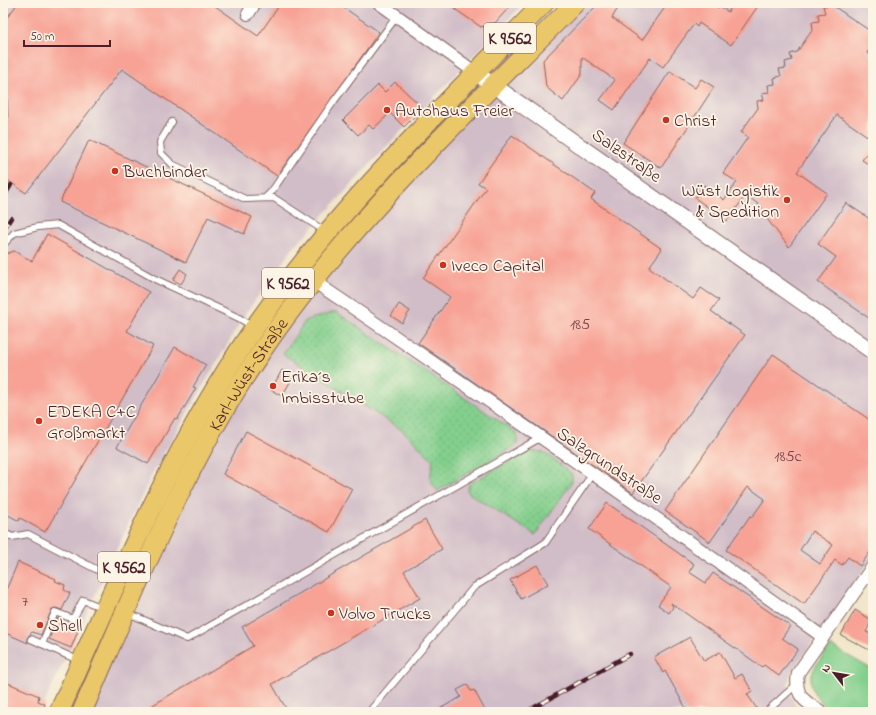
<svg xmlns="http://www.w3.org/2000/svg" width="876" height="715" font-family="'Indie Flower',sans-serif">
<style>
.industrial{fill:#d1bdc8}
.grass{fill:url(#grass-dots);stroke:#66775c}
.garden{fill:#83cf8d;stroke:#66775c}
.building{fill:#f7a294;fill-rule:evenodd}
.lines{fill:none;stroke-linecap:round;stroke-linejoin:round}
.service-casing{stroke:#846462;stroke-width:8}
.minor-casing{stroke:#846462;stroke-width:14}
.tertiary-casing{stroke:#846462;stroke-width:17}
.primary-casing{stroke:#846462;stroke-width:21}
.service{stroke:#fff;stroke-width:6}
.minor{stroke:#fff;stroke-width:12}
.tertiary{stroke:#fff;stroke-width:15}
.primary{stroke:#eac769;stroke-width:19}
.rail-casing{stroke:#4a1f2b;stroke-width:4.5}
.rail{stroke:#fcf5e5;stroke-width:3;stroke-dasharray:9;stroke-linecap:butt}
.poi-dot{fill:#c8321e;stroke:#fcf5e5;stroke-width:1.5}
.labels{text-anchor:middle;stroke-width:3.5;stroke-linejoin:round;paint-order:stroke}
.number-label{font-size:16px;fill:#754045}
.shield{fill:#fcf5e5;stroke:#7f5f63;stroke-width:1}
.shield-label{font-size:17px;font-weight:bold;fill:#4a1f2b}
.poi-label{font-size:18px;fill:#4a1f2b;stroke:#fcf5e5;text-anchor:start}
.street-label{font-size:18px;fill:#4a1f2b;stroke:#fcf5e5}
</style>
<defs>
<pattern id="grass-dots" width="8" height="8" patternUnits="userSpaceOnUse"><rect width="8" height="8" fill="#83cf8d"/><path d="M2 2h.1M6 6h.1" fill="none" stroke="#73b17a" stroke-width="1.8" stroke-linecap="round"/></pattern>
</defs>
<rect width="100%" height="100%" fill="#fcf5e5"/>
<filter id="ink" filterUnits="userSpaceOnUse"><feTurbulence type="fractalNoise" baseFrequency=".025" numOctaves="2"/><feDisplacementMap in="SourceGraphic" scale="8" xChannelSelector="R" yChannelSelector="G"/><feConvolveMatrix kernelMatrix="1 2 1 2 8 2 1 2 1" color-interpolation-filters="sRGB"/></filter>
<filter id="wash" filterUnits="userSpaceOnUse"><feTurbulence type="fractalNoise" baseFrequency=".012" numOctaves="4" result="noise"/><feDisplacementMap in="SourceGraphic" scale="16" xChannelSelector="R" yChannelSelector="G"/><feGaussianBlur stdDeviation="0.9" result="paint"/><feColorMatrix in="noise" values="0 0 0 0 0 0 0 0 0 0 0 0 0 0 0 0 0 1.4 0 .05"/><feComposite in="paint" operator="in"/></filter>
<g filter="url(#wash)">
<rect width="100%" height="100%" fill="#f0e5c7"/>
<!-- industrial -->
<g class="industrial">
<polygon points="3,3 524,3 385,148 290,252 245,314 153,472 40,712 3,712"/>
<polygon points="563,3 873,3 873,557 790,674 788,685 791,697 797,706 808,712 74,712 231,383 288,299 374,197"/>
</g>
<!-- grass -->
<g class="grass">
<polygon points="336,312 517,433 517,445 437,491 430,479 433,460 402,430 283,354 306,320"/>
<polygon points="532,451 544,452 572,474 572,482 535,535 470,494 467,490 469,484 521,455"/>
</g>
<!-- garden -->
<path class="garden" d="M831,646L873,670V712C862,712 850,714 839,712C824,710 806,689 812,674C815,664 825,654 831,646Z"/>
<g id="blocks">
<!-- building -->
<g class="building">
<polygon points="18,3 211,3 258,36 281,3 337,3 379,32 277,176 122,69 26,193 3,177 3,158 8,120 7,90 3,56 3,23"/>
<polygon points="446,3 513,3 495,23 481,27"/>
<polygon points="599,3 621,3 612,18 642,40 668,3 711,3 718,8 720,6 728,12 734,3 760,3 731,45 699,23 697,27 694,24 663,67 650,58 614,110 600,100 615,80 582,57 582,74 563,101 546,87 543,60"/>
<polygon points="832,5 873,33 873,44 867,53 873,57 873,140 837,115 797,172 827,193 789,247 760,210 762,207 746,195 727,221 695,198 704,185 724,200 737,182 723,173 748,137 741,132 758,108 757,101 764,100 762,93 769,92 768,85 775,84 774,78 781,76 779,69 786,68 785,62 792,60 790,54 797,52 813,29 812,22 819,21 818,14 825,13 823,6"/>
<polygon points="670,71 695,88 701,79 714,87 661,168 623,143"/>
<polygon points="395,82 423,108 404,127 390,113 373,129 369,125 358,135 343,120 378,85 385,92"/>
<polygon points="512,135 595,193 591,199 662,249 649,267 693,299 701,288 719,300 711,311 745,335 633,493 418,343 450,297 423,278 486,188 478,183"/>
<polygon points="89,140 252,217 244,234 208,217 186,262 60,202"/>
<polygon points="873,146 873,167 862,160"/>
<polygon points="846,203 873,221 873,321 818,282 836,257 818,244"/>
<polygon points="47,234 149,292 127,331 153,346 45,532 20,518 19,521 3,512 3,255 14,251 32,261"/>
<polygon points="180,269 187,274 181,284 173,280"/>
<polygon points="399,304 410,311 402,323 391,316"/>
<polygon points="175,347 206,365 193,387 196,388 177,420 175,418 148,464 117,447"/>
<path d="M773,354L873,422V548L860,566L848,557L842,565L835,560L804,604L726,550L750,516L752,517L765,499L748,487L710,542L665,511ZM812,531L833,545L820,564L800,550Z"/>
<polygon points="282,370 293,377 282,396 271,390"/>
<polygon points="246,431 352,489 329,532 223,474"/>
<polygon points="607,503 694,564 689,572 706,583 713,573 790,626 782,638 798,649 779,676 764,665 762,667 671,603 673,607 669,613 658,605 671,587 589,529"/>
<polygon points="425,520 442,549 404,571 420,598 272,684 288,712 141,712 253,646 242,627"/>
<polygon points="18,562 56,579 55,581 65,585 64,590 70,593 62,610 56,608 52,609 41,635 32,632 27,638 28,643 3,632 3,597"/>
<polygon points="537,565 548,584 521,599 510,580"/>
<polygon points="855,610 872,620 866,632 873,635 873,652 841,635"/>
<polygon points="58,618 56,622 78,631 71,648 49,639"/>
<polygon points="690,637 704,661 720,652 735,678 742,674 752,691 747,694 757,709 752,712 688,712 665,671 663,673 654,657"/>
<polygon points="3,681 39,696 38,701 45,704 42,712 3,712"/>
<polygon points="467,685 471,691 474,690 486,712 434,712 461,697 457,690"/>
</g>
</g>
</g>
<g filter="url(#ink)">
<use href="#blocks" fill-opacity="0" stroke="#846462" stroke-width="1"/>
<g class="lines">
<!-- service casing -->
<g class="service-casing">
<g id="service">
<polyline points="172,122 160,142 161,153 172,164 245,199 274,198 326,232"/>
<polyline points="265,198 272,191 334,101 397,16"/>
<polyline points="3,245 14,233 38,227 58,225 155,279 239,318 252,326"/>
<polyline points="3,532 12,537 28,534 115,579"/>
<polyline points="128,613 187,639 540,438"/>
<polyline points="31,639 80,661"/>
<polyline points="42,644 55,612 73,619 83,600 103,608"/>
<polyline points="369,712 474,587 545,543 593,473"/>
<polyline points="766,712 796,685"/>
</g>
</g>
<!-- minor casing -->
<g class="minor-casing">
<g id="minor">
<polyline points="379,3 476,73"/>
<polyline points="248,14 255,3"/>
<path d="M309,278C482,395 653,515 823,637"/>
<path d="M822,712C804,702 794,695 798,673L873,566"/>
</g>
</g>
<!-- tertiary casing -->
<g class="tertiary-casing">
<polyline id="tertiary" points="476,73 873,352"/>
</g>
<!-- primary casing -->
<g class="primary-casing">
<g id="primary">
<path d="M59,712C111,596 160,476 228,368C313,231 432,118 544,3"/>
<path id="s1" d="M82,712C135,590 184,465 259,355C346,225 466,114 575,3"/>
</g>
</g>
<!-- service -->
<use href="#service" class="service"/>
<!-- minor -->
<use href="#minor" class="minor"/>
<!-- tertiary -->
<use href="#tertiary" class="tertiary"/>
<!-- primary -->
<use href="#primary" class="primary"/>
<!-- rail casing -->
<g class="rail-casing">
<g id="rail">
<polyline points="3,198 11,185"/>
<polyline points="3,230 11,218"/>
<polyline points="526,712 630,654"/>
</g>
</g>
<!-- rail -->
<use href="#rail" class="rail"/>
</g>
</g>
<!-- markers -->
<g class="poi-dot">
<circle cx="387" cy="110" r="4"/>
<circle cx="666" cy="120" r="4"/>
<circle cx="115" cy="171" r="4"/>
<circle cx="787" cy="200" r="4"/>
<circle cx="443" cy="265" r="4"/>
<circle cx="273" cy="386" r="4"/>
<circle cx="39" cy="421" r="4"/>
<circle cx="331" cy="613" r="4"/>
<circle cx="40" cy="625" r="4"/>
</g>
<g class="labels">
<!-- number labels -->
<g class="number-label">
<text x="580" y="329">185</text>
<text x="788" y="461">185c</text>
<text x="25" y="606">7</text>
</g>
<!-- shield labels -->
<g class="shield">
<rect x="484" y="23" width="52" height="30" rx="3"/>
<rect x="262" y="268" width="52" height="30" rx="3"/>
<rect x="98" y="552" width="52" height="30" rx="3"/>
</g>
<g class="shield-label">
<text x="510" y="44">K 9562</text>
<text x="288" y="289">K 9562</text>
<text x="124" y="573">K 9562</text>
</g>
<!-- poi labels -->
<g class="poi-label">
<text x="395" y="116">Autohaus Freier</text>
<text x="674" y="126">Christ</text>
<text x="123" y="177">Buchbinder</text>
<text x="779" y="196" text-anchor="end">Wüst Logistik<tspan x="779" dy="21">&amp; Spedition</tspan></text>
<text x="451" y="271">Iveco Capital</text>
<text x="281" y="382">Erika´s<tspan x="281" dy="21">Imbisstube</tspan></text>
<text x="47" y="417">EDEKA C+C<tspan x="47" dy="21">Großmarkt</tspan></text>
<text x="339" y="619">Volvo Trucks</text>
<text x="48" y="631">Shell</text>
</g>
<!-- street labels -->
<g class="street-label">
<text transform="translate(627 155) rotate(35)" y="6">Salzstraße</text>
<text dy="6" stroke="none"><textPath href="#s1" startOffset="377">Karl-Wüst-Straße</textPath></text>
<text transform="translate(610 465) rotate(34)" y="6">Salzgrundstraße</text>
</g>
</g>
<!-- margin -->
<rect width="876" height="715" fill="none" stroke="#fcf5e5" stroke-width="16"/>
<!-- north arrow -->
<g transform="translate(834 673) rotate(301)" stroke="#fcf5e5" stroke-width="3" paint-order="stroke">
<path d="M0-3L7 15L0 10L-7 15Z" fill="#4a1f2b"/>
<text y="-6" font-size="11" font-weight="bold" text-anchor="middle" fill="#4a1f2b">N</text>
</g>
<!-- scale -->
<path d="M24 40v6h86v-6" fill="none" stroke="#4a1f2b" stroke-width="2"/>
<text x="30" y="40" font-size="12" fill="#4a1f2b" stroke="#fcf5e5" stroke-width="3" paint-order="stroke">50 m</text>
</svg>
